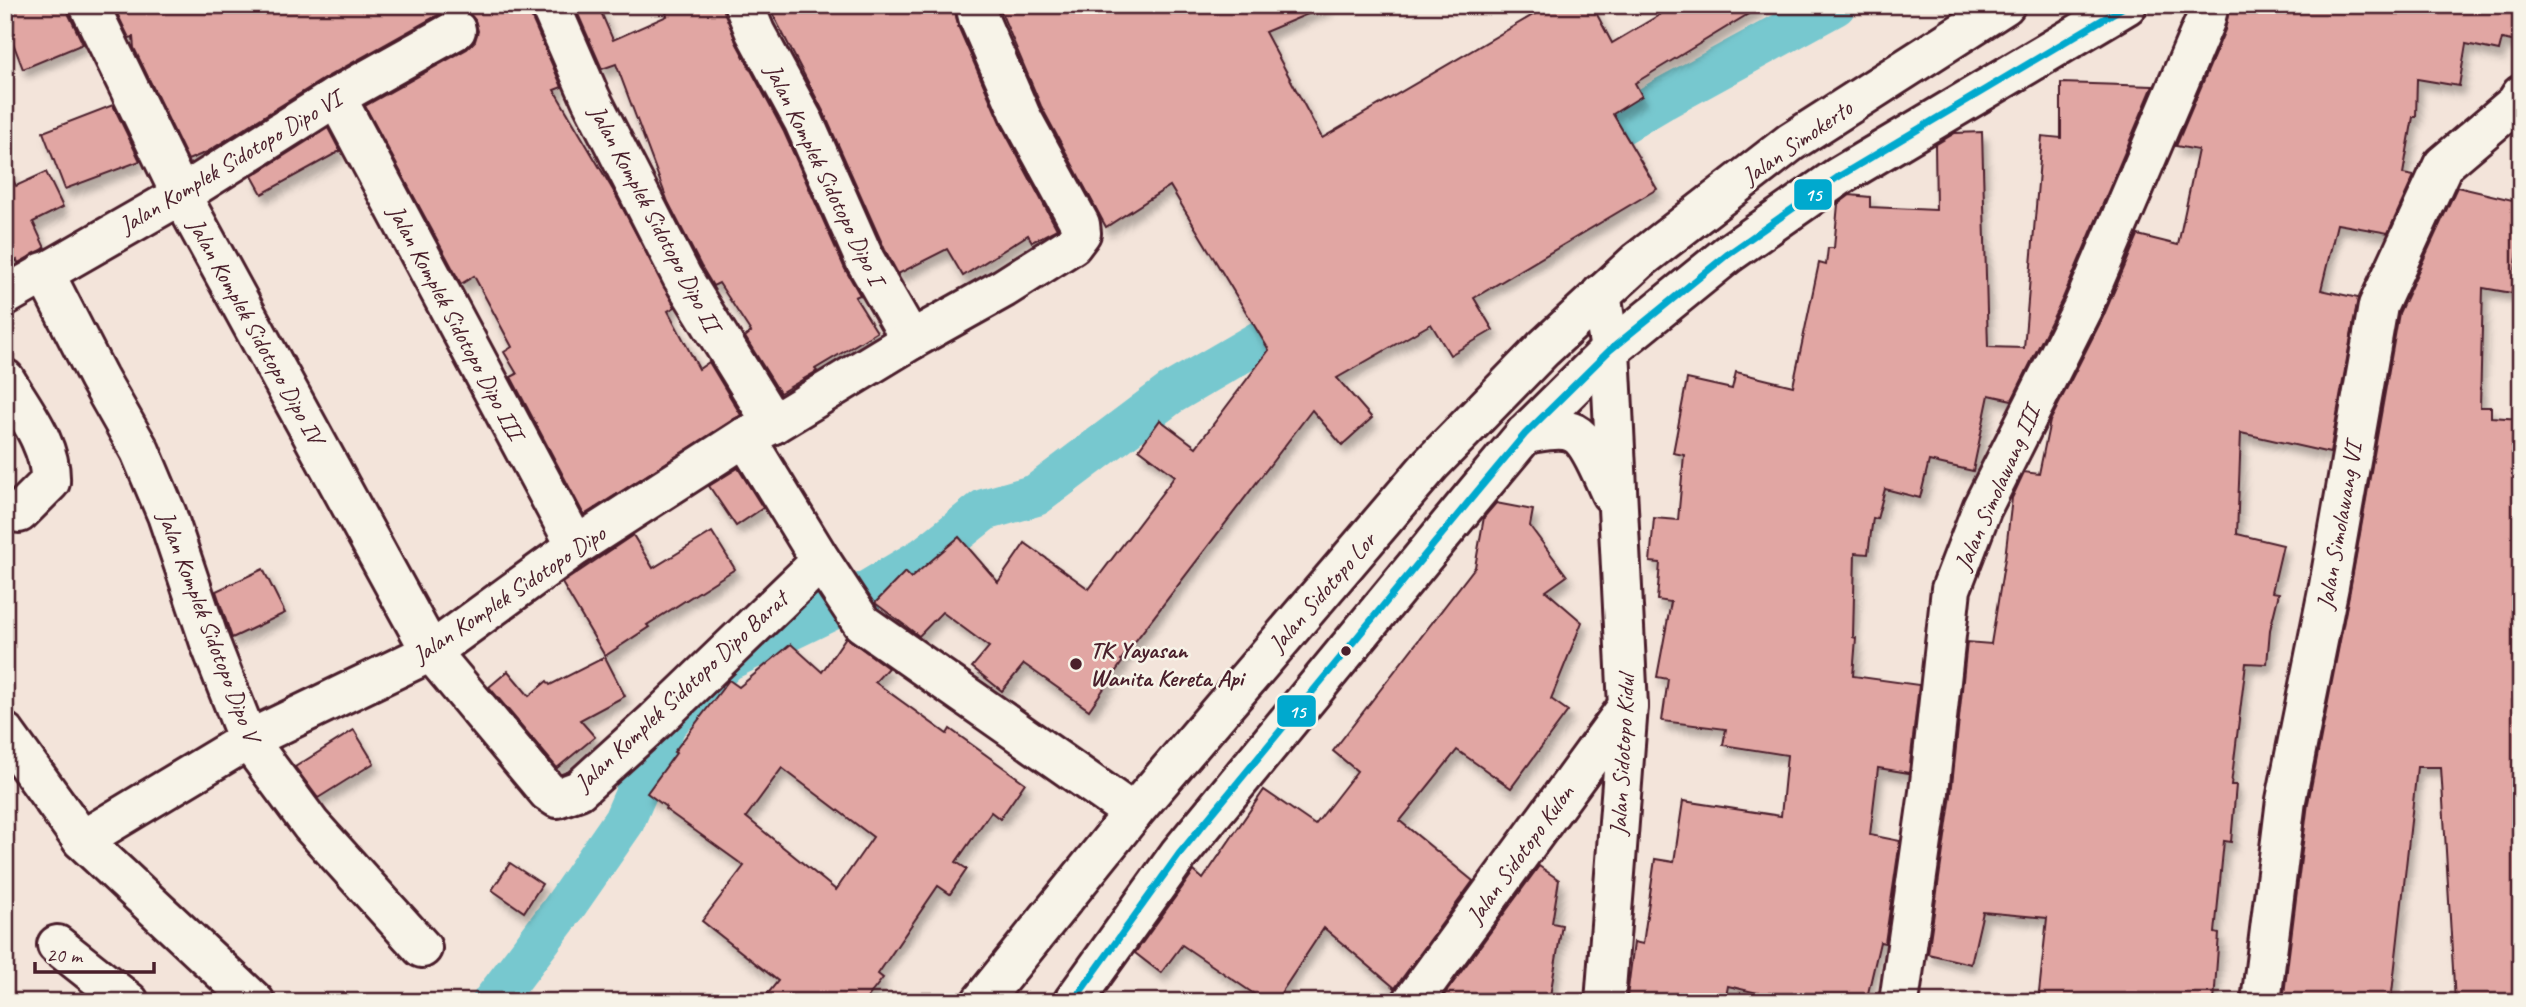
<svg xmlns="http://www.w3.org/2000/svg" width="2526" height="1007" font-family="Caveat,sans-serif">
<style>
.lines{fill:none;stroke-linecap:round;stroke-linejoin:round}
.canal{stroke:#77c8cf;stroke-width:42}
.building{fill:#e1a6a3;stroke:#4a1f2b;stroke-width:2;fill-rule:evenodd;filter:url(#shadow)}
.minor-casing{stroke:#4a1f2b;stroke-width:44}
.highway-casing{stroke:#4a1f2b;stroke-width:44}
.minor{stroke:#f7f3e8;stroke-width:38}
.highway{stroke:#f7f3e8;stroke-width:38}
.bus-1-casing{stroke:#f7f3e8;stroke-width:12}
.bus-1{stroke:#00a9ce;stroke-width:7}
.bus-dot{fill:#4a1f2b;stroke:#f7f3e8;stroke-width:2.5}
.labels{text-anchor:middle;stroke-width:5;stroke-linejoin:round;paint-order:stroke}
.street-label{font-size:24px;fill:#4a1f2b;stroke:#f7f3e8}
.poi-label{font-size:24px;font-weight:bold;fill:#4a1f2b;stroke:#f7f3e8;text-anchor:start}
.line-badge{stroke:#f7f3e8;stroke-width:2.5}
.badge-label{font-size:19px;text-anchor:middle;font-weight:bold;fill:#fff}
</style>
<defs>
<filter id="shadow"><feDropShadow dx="4.5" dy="8" stdDeviation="3.5" flood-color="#0004"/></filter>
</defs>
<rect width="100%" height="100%" fill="#f3e4da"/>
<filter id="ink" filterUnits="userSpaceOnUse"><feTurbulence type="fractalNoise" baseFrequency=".0143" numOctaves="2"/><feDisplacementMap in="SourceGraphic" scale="14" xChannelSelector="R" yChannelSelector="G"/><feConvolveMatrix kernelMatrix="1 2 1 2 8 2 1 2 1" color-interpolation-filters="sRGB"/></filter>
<g filter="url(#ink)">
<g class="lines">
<!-- canal -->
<g class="canal">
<polyline points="1570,154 1663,99 1835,5"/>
<polyline points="493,1002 561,912 624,821 666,723 727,660 863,594 925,557 984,510 1036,495 1170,394 1312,311"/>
</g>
</g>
<!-- building -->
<g class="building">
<polygon points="5,5 67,5 69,15 83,44 23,69 5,22"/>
<polygon points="113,5 529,5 530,14 562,87 554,90 613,190 675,307 668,311 699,369 709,362 741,415 584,515 511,377 517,374 504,352 512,347 474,276 461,284 365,106 467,49 475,41 478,31 475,20 468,12 457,8 445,11 325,78 207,152 188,160 134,48 133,37 129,38"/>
<polygon points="574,5 598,5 613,40 667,16 664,5 723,5 736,42 784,132 845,269 860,295 855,297 877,332 815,369 817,371 780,393 745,337 751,332 719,283 713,286 701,266 668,202 616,64 602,69"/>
<polygon points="768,5 954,5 958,26 1001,125 1057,229 1032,242 1028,235 963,276 947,249 898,274 885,250 824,113"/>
<polygon points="998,5 1329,5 1265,32 1322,138 1550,5 1592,5 1612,43 1676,5 1763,5 1635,83 1642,96 1613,114 1657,189 1474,298 1493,330 1450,355 1431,324 1337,378 1372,418 1342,445 1312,410 1121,660 1123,661 1089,710 1024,664 1002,691 972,667 989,647 942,612 919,636 875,603 905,572 911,578 959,537 998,582 1025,543 1089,589 1175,476 1139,449 1160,420 1196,447 1269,350 1170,186 1106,227 1041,106"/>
<polygon points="2230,5 2521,5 2521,43 2502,39 2499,51 2466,44 2459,86 2417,79 2416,117 2413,117 2403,174 2414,176 2388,233 2337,224 2321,290 2358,298 2330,453 2241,433 2237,534 2283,545 2272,592 2279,593 2270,630 2267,664 2246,663 2231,785 2236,785 2231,842 2224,841 2215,933 2219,934 2214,1002 2038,1002 2047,918 1983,912 1971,964 1928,954 1951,795 1967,642 1991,644 2005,558 2012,498 2024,472 2039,474 2050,421 2103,317 2138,235 2178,245 2198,150 2176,146 2225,30"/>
<polygon points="2061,83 2153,86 2063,298 2012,400 1989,395 1973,471 1929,461 1920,498 1885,489 1877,519 1873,518 1868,554 1855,553 1853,637 1856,638 1853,676 1919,685 1909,773 1878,768 1870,835 1900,841 1885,943 1880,942 1866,1002 1795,1002 1728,986 1725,1002 1653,1002 1627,997 1634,942 1643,944 1655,859 1674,862 1683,801 1781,816 1787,755 1723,745 1726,729 1662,721 1668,679 1657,677 1671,602 1657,600 1660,563 1650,562 1654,518 1678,520 1684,455 1673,453 1687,379 1732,389 1736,372 1793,386 1819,263 1826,265 1828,248 1834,248 1838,204 1850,195 1870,197 1870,207 1936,210 1935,145 1955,133 1982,132 1988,347 2024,348 2042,136 2061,138"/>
<polygon points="113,105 140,161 65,189 43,132"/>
<polygon points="328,128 340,151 262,194 252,176"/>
<polygon points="5,164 16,186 46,172 63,207 33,222 45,248 18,263 17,260 5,266"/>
<polygon points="2457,187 2521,202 2521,229 2512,293 2483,288 2480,407 2491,407 2491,417 2521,419 2521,1000 2455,1002 2441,767 2417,767 2391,1002 2283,1002 2308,803 2350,590 2399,313"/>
<polygon points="738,468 763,508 736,526 709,486"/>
<polygon points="1496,503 1533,510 1530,526 1567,576 1546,591 1582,622 1551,699 1568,711 1511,788 1457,750 1400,821 1473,881 1395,988 1324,928 1275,1002 1266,1002 1182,945 1161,973 1135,953 1194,871 1203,879 1264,790 1315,825 1357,771 1333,751 1475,567 1484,517"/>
<polygon points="712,532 735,569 647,625 649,627 605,656 562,583 633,535 653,568"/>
<polygon points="263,569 285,613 232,638 216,591"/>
<path d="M846,637L888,668L875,682L947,734L950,729L1025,783L1000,819L991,812L956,862L967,869L950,894L938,886L878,974L883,978L864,1002H761L778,981L702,921L744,866L665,809L666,807L647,793L676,753L674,752L729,680L739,687L791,644L822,672ZM782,768L873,837L836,890L746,817Z"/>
<polygon points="605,657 625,696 580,720 595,737 557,768 489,687 508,671 529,696 547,681 550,685"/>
<polygon points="354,730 374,763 318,798 295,767"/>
<polygon points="510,863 542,884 524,912 492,890"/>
<polygon points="1539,866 1559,880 1552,923 1562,925 1549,1002 1439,1002"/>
</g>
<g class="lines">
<!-- minor casing -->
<g class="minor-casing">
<g id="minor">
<polyline points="89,5 181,195 431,652 548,792 557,798 579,790 655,721 821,561"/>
<polyline points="550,5 591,99 682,277 773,424"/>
<polyline points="744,5 755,32 804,122 865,260 911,340"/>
<polyline points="336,97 576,546"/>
<polyline points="44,272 98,377 140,451 167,515 210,643 248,740 311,825 422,948"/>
<polyline points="1601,294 1610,350 1628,706 1605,1002"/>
<polyline points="5,296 181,195 336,97 456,30"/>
<path d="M5,379C23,410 52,445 50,482L19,513"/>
<path d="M1525,434C1540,432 1561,426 1574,433C1590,441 1603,478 1611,494"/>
<polyline points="745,437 821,561 862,623 1133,813"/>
<polyline points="5,733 82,840 255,1002"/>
<polyline points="82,840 248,740 431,652 576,546 745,437 773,424 911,340 1004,288 1072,245 1081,233 1080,224 1021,116 978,17 975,5"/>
<polyline points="57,945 129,1002"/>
<polyline points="1412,1002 1628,706"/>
<polyline points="1899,1002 1929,792 1951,589 1982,508 2083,307 2205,21 2209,5"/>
<polyline points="2261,1002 2286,800 2329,586 2378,306 2443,165 2516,103 2521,95"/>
</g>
</g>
<!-- highway casing -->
<g class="highway-casing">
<g id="highway">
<polyline points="981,1002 1133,813 1431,464 1543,349 1638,261 1791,142 2005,5"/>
<polyline points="1073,1002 1179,854 1475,494 1525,434 1610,350 1728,254 1838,177 2127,5"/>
</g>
</g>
<!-- minor -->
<use href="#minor" class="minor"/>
<!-- highway -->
<use href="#highway" class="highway"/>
<!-- bus-1 casing -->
<g class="bus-1-casing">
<polyline id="bus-1" points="1073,1002 1179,854 1475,494 1525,434 1610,350 1728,254 1838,177 2127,5"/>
</g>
<!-- bus-1 -->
<use href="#bus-1" class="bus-1"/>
</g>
</g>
<!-- markers -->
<g class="bus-dot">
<circle cx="1346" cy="651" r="6"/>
<circle cx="1076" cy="664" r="7"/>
</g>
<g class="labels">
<!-- street labels -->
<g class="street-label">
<text transform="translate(1797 142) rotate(-35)" y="8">Jalan Simokerto</text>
<text transform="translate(230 162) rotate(-31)" y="8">Jalan Komplek Sidotopo Dipo VI</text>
<text transform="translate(825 174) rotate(64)" y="8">Jalan Komplek Sidotopo Dipo I</text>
<text transform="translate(655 218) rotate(62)" y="8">Jalan Komplek Sidotopo Dipo II</text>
<text transform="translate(456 322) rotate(62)" y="8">Jalan Komplek Sidotopo Dipo III</text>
<text transform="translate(256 331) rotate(61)" y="8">Jalan Komplek Sidotopo Dipo IV</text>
<text transform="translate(1997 488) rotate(-66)" y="8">Jalan Simolawang III</text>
<text transform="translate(2339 526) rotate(-80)" y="8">Jalan Simolawang VI</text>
<text transform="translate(1322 592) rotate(-49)" y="8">Jalan Sidotopo Lor</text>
<text transform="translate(509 594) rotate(-34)" y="8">Jalan Komplek Sidotopo Dipo</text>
<text transform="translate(209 626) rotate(69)" y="8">Jalan Komplek Sidotopo Dipo V</text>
<text transform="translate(681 691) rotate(-43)" y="8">Jalan Komplek Sidotopo Dipo Barat</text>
<text transform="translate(1622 755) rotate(-87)" y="8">Jalan Sidotopo Kidul</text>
<text transform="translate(1520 854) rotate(-54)" y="8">Jalan Sidotopo Kulon</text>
</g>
<!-- poi labels -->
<g class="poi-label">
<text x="1090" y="658">TK Yayasan<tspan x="1090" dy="28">Wanita Kereta Api</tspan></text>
</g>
</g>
<g class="line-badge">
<rect x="1793" y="178" width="40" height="33" rx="7" fill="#00a9ce"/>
<rect x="1276" y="694" width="41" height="34" rx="7" fill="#00a9ce"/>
</g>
<g class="badge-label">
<text x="1813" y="201">15</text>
<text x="1297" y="718">15</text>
</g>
<!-- margin -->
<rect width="2526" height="1007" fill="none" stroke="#f7f3e8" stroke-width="28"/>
<rect x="14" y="14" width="2498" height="979" fill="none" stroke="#4a1f2b" stroke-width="2.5" filter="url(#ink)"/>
<!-- scale -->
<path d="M35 962v10h119v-10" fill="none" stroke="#4a1f2b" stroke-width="3.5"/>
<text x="46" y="962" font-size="21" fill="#4a1f2b" stroke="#f7f3e8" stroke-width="5" paint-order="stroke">20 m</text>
</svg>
